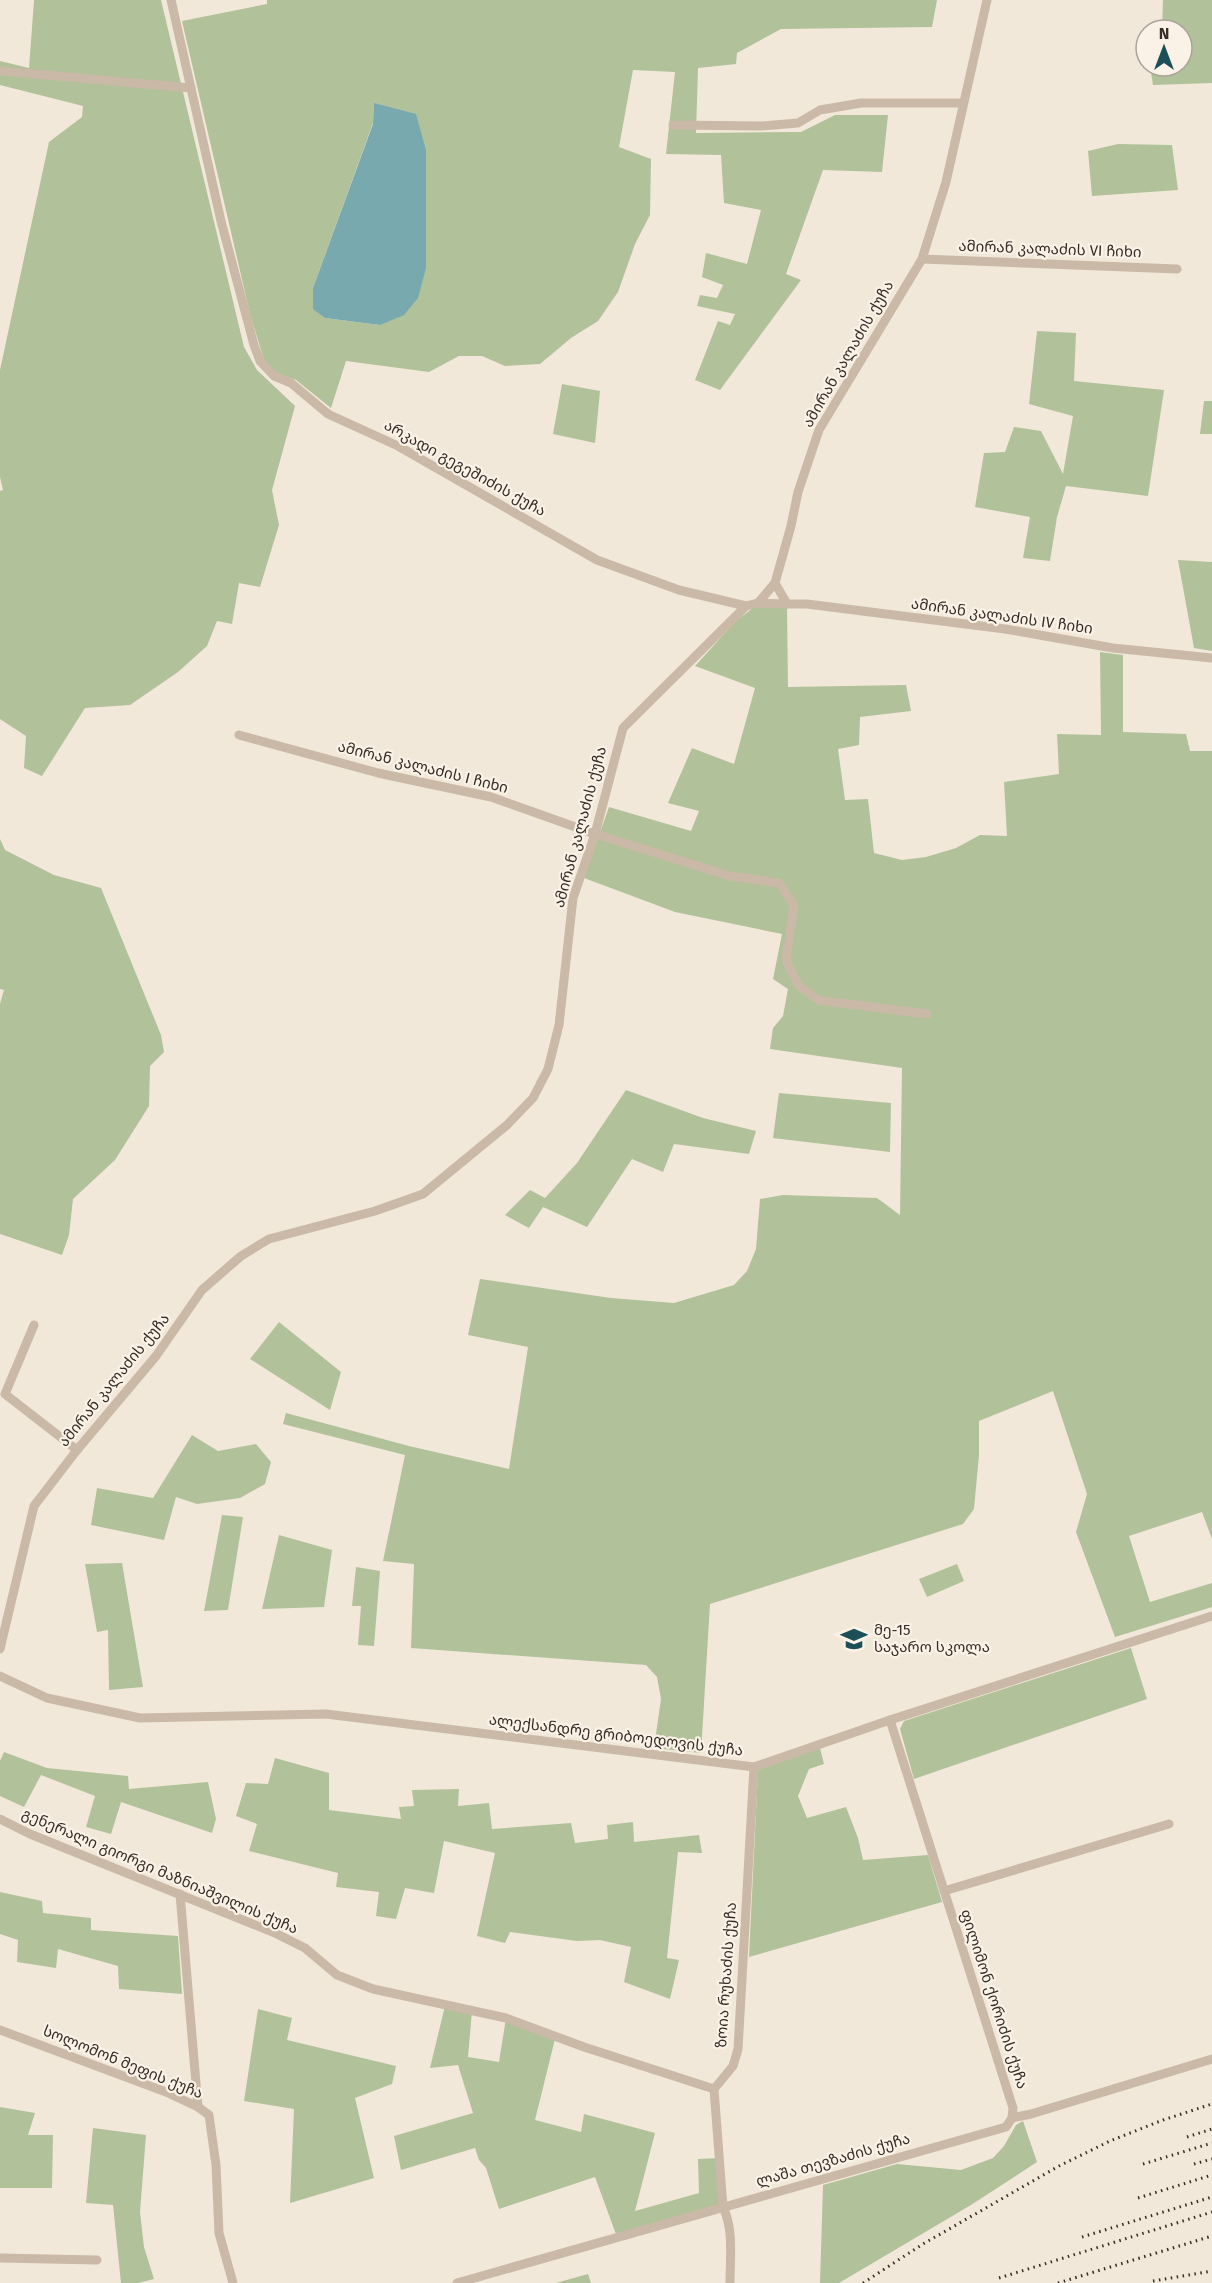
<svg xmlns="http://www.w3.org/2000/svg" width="1212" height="2283" font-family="'Fira Sans','Noto Sans Georgian',sans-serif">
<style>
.green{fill:#b1c19a;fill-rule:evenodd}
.water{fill:#78a9af}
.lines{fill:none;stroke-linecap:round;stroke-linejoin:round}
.street{stroke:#cab9a6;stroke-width:9}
.rail{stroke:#362d27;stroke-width:3;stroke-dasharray:1.5 4.5;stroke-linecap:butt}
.labels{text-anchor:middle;stroke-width:4.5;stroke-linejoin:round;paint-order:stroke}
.street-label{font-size:15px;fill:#362d27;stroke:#faf2e6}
.poi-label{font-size:15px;fill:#362d27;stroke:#faf2e6;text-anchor:start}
</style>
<rect width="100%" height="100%" fill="#f2e8da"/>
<!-- green -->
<g class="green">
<polygon points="34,0 161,0 244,347 257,370 295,406 272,490 279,525 260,587 239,583 232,624 217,621 207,646 178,672 130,705 85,708 42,776 24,768 26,736 0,719 0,491 3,490 0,477 0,370 49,142 82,117 83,106 0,85 0,61 29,68"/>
<path d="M267,0H937L932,27L781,29L737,53L736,64L698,68L696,133L801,132L835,115H888L882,172L823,170L786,274L801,280L720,390L695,380L718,321L730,325L735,314L697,306L700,295L717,298L723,285L702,277L706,253L747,264L761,210L724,203L721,155L666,154L675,72L633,70L619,147L651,159L650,215L635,244L618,292L598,321L571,338L540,364L505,366L482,356H459L429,372L346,361L331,408L296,380L274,372L265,363L250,314L182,21L267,4ZM374,103L426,150L380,325L325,318L313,308V288L373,123Z"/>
<polygon points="1108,0 1212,0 1212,83 1153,85 1150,66 1182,66 1182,30 1162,30 1163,0"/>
<polygon points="1118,144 1172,145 1178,190 1092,196 1088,151"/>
<polygon points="1037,331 1076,333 1074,381 1164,390 1148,496 1066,486 1057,517 1050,561 1023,558 1030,517 975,507 984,453 1005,452 1014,427 1041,431 1063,474 1073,416 1029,404"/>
<polygon points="562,384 600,391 595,443 553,434"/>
<polygon points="1204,401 1212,401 1212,434 1200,434"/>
<polygon points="1178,560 1212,562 1212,651 1194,648"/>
<polygon points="754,607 787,608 788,687 906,685 911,711 860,717 859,745 838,749 845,800 868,799 874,853 902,860 926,857 956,848 980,835 1007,836 1004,782 1059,774 1057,734 1101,735 1100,652 1123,655 1123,732 1186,734 1190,751 1212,751 1212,1539 1202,1512 1129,1536 1150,1602 1212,1583 1212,1607 1115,1637 1076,1532 1087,1494 1053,1391 979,1421 979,1455 974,1509 963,1524 710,1604 701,1753 654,1748 661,1699 657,1677 646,1665 411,1648 414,1564 383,1561 405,1455 283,1424 286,1413 409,1446 509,1469 528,1347 468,1335 480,1279 611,1298 674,1303 734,1285 747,1271 756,1249 760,1199 783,1195 877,1198 900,1215 902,1068 770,1049 773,1028 783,1016 788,989 773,979 782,934 675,912 584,878 609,807 691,831 699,811 668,803 692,748 734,764 755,688 695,666 735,622"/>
<polygon points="0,839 5,850 54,875 101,888 161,1035 164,1052 150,1066 149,1106 115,1160 73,1199 69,1235 62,1255 0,1234 0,1004 4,990 0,989"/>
<polygon points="626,1090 703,1118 756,1131 749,1154 674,1144 663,1172 632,1159 587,1227 543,1207 529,1228 505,1215 530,1190 545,1198 577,1163"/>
<polygon points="779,1093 891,1103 890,1152 773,1138"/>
<polygon points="279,1322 341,1372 330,1410 250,1359"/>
<polygon points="192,1435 218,1451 256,1444 271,1462 265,1484 240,1498 197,1504 176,1497 164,1540 91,1525 97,1488 153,1498"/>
<polygon points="222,1515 243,1517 228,1610 204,1611"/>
<polygon points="279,1535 332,1550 324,1607 262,1609"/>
<polygon points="122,1563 143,1687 109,1690 108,1630 97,1632 85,1564"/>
<polygon points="957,1564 964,1581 927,1597 919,1579"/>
<polygon points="356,1567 380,1571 374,1646 358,1645 361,1606 352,1606"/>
<polygon points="1131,1648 1147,1699 914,1779 900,1729 904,1721"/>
<polygon points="820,1748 824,1764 809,1769 798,1796 807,1818 846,1807 858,1838 863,1860 928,1855 942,1902 749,1957 758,1770"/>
<polygon points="4,1752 47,1768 128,1776 129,1789 208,1782 216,1819 212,1833 121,1802 111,1834 86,1827 95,1796 41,1775 24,1807 0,1796 0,1761"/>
<polygon points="275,1758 329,1773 329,1810 401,1819 399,1807 414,1806 412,1790 459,1789 458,1806 489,1803 492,1829 571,1823 575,1843 608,1839 607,1825 633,1822 634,1842 699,1835 702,1853 678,1852 667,1958 679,1960 670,1999 624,1982 631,1947 600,1940 577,1941 510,1932 505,1943 477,1936 495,1853 444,1841 434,1893 405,1888 396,1919 376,1916 379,1892 336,1887 338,1873 249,1851 257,1824 236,1816 246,1783 268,1784"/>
<polygon points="0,1892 42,1901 43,1913 91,1918 91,1930 178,1936 182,1994 119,1989 118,1966 58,1949 56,1968 17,1962 18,1940 0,1934"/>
<polygon points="445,2006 472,2011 468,2057 499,2062 506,2018 556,2035 535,2120 581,2132 584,2114 655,2133 635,2211 699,2193 698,2159 719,2158 723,2207 617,2237 595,2177 499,2209 486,2168 479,2160 475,2148 401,2170 394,2136 473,2113 458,2065 430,2068"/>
<polygon points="258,2009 292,2018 287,2040 396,2066 392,2084 355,2098 374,2178 290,2203 294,2109 244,2101"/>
<polygon points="0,2107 35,2113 28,2135 53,2135 52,2188 0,2188"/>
<polygon points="1023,2121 1037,2162 971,2205 839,2283 820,2283 823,2185 897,2164 961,2170 993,2158 1004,2146 1016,2125"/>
<polygon points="93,2128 146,2135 140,2212 144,2247 154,2279 138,2283 121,2283 113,2205 86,2203"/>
<polygon points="588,2274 591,2283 556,2283"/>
</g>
<!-- water -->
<polygon class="water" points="374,103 416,114 426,150 426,268 418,298 404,315 380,325 325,318 313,309 313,288 373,124"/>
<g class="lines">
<!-- street -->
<g class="street">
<polyline points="171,0 221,221 254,345 260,361 274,376 291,383 328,414 398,446 597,560 679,590 746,606"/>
<polyline points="0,71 191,88"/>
<polyline points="673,125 761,126 798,123 820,110 861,103 963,103"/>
<polyline points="922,259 1177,269"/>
<polyline points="775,583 787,604 807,604 1005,629 1113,648 1212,658"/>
<polyline points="758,603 787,604"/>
<polyline points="239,735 378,773 491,797 595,834 730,876 779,883 794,905 786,960 798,985 818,1000 927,1014"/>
<polyline points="34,1325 5,1394 77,1450"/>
<polyline points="0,1649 34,1506 77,1450 156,1356 202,1290 241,1256 269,1239 375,1211 423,1194 507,1125 533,1098 548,1069 559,1025 573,898 595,834 623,728 746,606 758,603 775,583 791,526 798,492 819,430 922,259 946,182 987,0"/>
<polyline points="0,1676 47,1698 140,1718 326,1714 754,1767 890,1720 1212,1616"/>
<polyline points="890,1720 1013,2108 1012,2118"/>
<polyline points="0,1819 30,1834 275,1933 305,1948 337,1975 373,1989 506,2018 584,2047 714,2089"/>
<polyline points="944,1891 1169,1824"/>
<polyline points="180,1894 198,2107"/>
<polyline points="0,2030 166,2092 198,2107 209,2115 216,2165 219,2233 233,2283"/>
<polyline points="0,2258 97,2260"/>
<polyline points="457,2283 1006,2127 1012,2118 1031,2114 1212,2059"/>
<path d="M730,2283C730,2257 734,2230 723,2207L714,2089L733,2066L738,2049L754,1767"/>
</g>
<!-- rail -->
<g class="rail">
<polyline points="1187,2137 1212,2129"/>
<polyline points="1143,2164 1212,2143"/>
<polyline points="1194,2164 1212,2159"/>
<polyline points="1138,2198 1212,2175"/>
<polyline points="1082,2237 1212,2197"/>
<polyline points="999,2278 1212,2212"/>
<polyline points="1153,2281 1212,2271"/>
<polyline points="863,2283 923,2244 1059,2166 1110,2141 1163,2120 1212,2104"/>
<polyline points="1058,2283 1212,2236"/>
</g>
</g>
<!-- icons -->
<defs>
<g id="school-bare" transform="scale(2.07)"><path d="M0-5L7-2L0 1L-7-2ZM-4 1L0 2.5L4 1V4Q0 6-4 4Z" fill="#1c4f58" stroke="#faf2e6" stroke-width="2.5" paint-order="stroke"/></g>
</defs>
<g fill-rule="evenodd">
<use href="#school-bare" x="854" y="1639"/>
</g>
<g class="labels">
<!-- street labels -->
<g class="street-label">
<text transform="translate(1050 249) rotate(2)" y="5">ამირან კალაძის VI ჩიხი</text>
<text transform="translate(848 354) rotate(-60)" y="5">ამირან კალაძის ქუჩა</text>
<text transform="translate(465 468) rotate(29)" y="5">არკადი გეგეშიძის ქუჩა</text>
<text transform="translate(1002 616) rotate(8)" y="5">ამირან კალაძის IV ჩიხი</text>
<text transform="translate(423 767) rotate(14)" y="5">ამირან კალაძის I ჩიხი</text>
<text transform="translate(580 827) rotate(-75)" y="5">ამირან კალაძის ქუჩა</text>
<text transform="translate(114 1380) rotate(-51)" y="5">ამირან კალაძის ქუჩა</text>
<text transform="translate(616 1735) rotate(7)" y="5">ალექსანდრე გრიბოედოვის ქუჩა</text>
<text transform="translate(160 1871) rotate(23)" y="5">გენერალი გიორგი მაზნიაშვილის ქუჩა</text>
<text transform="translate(726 1975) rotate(-86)" y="5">ზოია რუხაძის ქუჩა</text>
<text transform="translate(994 1999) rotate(72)" y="5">ფილიმონ ქორიძის ქუჩა</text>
<text transform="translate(123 2062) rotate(22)" y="5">სოლომონ მეფის ქუჩა</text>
<text transform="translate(833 2160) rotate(-16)" y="5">ლაშა თევზაძის ქუჩა</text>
</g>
<!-- poi labels -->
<g class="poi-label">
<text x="874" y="1635">მე-15<tspan x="874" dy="17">საჯარო სკოლა</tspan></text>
</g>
</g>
<!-- north arrow -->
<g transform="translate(1164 48)"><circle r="28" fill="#faf2e6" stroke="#aca39a" stroke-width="1.5"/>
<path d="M0-4.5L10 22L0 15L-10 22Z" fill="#1c4f58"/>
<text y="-9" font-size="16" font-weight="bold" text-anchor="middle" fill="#362d27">N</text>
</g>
</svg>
